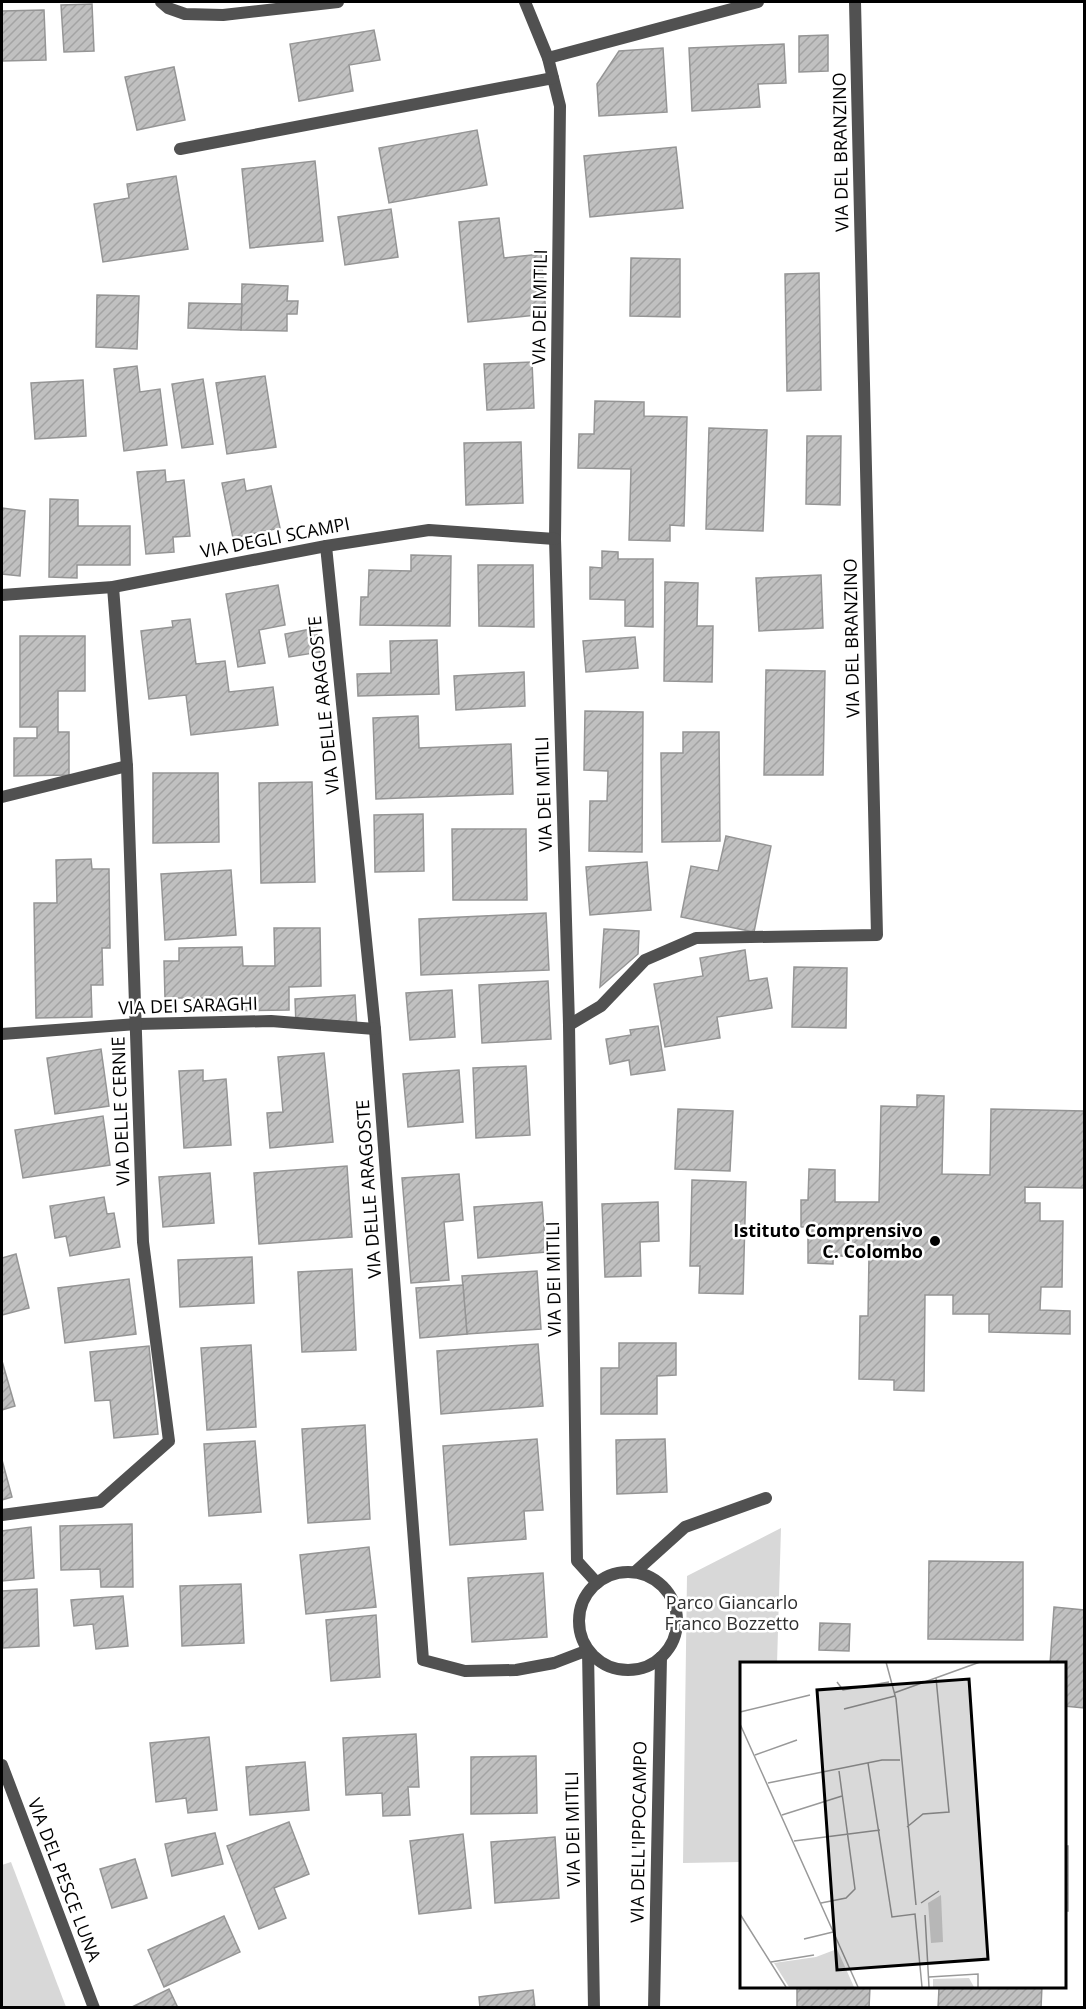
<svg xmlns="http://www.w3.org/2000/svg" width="1086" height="2009" font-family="'Open Sans',sans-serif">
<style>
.green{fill:#d8d8d8}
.building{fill:url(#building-hatch);stroke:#959595;stroke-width:1.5}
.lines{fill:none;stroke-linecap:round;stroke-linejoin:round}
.minor{stroke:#515151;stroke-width:12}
.poi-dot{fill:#000;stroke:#fff;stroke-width:2}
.labels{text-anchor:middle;stroke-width:5;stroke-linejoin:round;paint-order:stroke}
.street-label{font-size:18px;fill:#000;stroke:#fff}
.poi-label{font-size:18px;font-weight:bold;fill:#000;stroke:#fff;text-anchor:end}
.park-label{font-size:18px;fill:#2f2f2f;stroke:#fff}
.inset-road{fill:none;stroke:#999;stroke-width:1.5}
.view{fill:#000;fill-opacity:0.15;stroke:#000;stroke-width:3}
.inset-edge{fill:none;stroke:#000;stroke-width:3}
</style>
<defs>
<pattern id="building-hatch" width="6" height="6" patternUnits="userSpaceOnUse" patternTransform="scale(1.5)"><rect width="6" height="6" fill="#c0c0c0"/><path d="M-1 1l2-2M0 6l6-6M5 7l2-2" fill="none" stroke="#a3a3a3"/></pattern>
</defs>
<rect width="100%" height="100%" fill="#fff"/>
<!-- green -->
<g class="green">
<polygon points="781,1528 777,1664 741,1664 741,1862 683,1863 687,1576"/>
<polygon points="11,1862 66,2007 2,2007 2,1865"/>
</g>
<!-- building -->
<g class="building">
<polygon points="92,4 94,51 64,52 61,5"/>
<polygon points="44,10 46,60 2,61 2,11"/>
<polygon points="374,30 380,60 349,65 353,91 299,101 290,44"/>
<polygon points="828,35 828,71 799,72 799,36"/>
<polygon points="784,44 786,83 758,84 760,107 692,111 689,48"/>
<polygon points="663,48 667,112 599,116 597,84 619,51"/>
<polygon points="174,67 185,120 137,130 125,77"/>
<polygon points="477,130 487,185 389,203 379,148"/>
<polygon points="676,147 683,208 590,217 584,156"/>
<polygon points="315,161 323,241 250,248 242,169"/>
<polygon points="176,176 188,249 103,262 94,204 129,198 127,184"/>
<polygon points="391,209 398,257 345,265 338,217"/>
<polygon points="499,218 504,258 541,254 546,314 468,322 459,222"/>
<polygon points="631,258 680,259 680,317 630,316"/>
<polygon points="819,273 821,390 787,391 785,274"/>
<polygon points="242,284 288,286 287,301 298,301 297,314 287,314 287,331 241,330"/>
<polygon points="97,295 139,296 137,349 96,347"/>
<polygon points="189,303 242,304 241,330 188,328"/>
<polygon points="532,362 534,408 487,410 484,364"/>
<polygon points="137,366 140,392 160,389 167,445 124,451 114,369"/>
<polygon points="265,376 276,447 227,454 216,383"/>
<polygon points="203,379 213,444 182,448 172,384"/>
<polygon points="83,380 86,436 35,439 31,383"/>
<polygon points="595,401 644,402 644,416 687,417 684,526 670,525 670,541 629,540 631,469 578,468 579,434 594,434"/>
<polygon points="709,428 767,430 763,531 706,529"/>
<polygon points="807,436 841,436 840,505 806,504"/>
<polygon points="521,442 523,503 466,505 464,443"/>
<polygon points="165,470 166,482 184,480 190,536 173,537 174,552 146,554 137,472"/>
<polygon points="244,479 246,491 271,486 280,528 233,538 222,483"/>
<polygon points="50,499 78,500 78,526 130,526 130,565 77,565 77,578 49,577"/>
<polygon points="2,508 25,511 20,576 2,574"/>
<polygon points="602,551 618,552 618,559 653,559 653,627 625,626 625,600 590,599 590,567 602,568"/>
<polygon points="411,555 451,556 450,626 360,625 361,597 368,597 369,570 411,571"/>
<polygon points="478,565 533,565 534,627 479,626"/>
<polygon points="821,575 823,628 759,631 756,578"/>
<polygon points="665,582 698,583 697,626 713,626 712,682 664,681"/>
<polygon points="278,585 285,625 259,630 265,663 238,667 226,594"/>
<polygon points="190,619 196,664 225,661 229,692 273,687 278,725 191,735 186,695 149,699 141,631 173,627 172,621"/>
<polygon points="316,628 320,652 289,657 285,634"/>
<polygon points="20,636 85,636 85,691 58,691 58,732 69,732 69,775 14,776 14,738 37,738 37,727 20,727"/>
<polygon points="635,637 638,668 586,672 583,641"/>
<polygon points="437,640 439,694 358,696 357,674 391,673 390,641"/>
<polygon points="766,670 825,671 823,775 764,775"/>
<polygon points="524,672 525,706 456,710 454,676"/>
<polygon points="585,711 643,712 642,852 589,851 590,801 607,801 608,771 584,770"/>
<polygon points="418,716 419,748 511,744 513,794 376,799 373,718"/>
<polygon points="683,732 719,732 720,841 662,842 661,753 683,753"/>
<polygon points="153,773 218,773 219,842 153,843"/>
<polygon points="312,782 315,882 261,883 259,783"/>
<polygon points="423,814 424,871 375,872 374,815"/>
<polygon points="452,829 526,829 527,900 453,900"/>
<polygon points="726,836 771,846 754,932 681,917 691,866 718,871"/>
<polygon points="91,859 92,869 109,869 110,948 102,948 103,985 91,985 92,1017 36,1018 34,903 57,903 56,860"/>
<polygon points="647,862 651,910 590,915 586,867"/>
<polygon points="231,870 236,935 165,940 161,874"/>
<polygon points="546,913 549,970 421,975 419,919"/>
<polygon points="274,928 320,928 321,986 289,987 289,1010 206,1011 206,998 165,998 164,961 179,961 179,948 242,947 243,966 275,966"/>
<polygon points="604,929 639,931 638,954 600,987"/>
<polygon points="745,950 749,981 767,978 772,1008 717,1017 720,1038 665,1047 654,984 703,976 700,958"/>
<polygon points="794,967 847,968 846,1028 792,1027"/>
<polygon points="548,981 551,1039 482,1043 479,985"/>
<polygon points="452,990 455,1037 410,1040 406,993"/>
<polygon points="355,995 357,1029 296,1025 295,999"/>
<polygon points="658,1026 665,1070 631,1075 629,1060 610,1064 606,1039 631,1035 630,1030"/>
<polygon points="101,1049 109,1106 55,1114 47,1058"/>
<polygon points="324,1053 333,1142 270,1148 267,1113 283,1112 278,1057"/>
<polygon points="526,1066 530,1135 476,1138 473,1068"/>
<polygon points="203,1070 203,1081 226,1079 231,1145 184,1148 179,1071"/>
<polygon points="459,1070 463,1122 408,1127 403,1074"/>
<polygon points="917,1095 944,1096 942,1174 990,1175 991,1109 1084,1111 1084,1188 1025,1187 1025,1203 1040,1203 1040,1221 1063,1221 1062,1287 1041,1287 1040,1310 1070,1311 1070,1334 989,1332 989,1314 953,1314 953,1295 925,1295 924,1391 894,1390 894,1380 859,1379 860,1316 868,1316 869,1256 833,1256 833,1264 808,1263 808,1227 801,1227 801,1200 808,1200 809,1169 835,1170 835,1202 879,1202 881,1106 917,1107"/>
<polygon points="678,1109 733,1111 730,1171 675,1169"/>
<polygon points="103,1116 110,1165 23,1178 15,1130"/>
<polygon points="347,1166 352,1237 259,1244 254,1173"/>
<polygon points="210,1173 214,1223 163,1227 159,1177"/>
<polygon points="459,1174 463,1220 444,1222 449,1280 411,1283 402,1178"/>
<polygon points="692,1180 746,1182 743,1294 699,1293 700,1266 690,1266"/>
<polygon points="104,1197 107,1214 114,1213 120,1247 70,1256 66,1236 55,1238 50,1206"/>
<polygon points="542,1202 546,1252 478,1258 474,1207"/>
<polygon points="658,1202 659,1241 640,1242 641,1276 605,1277 602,1204"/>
<polygon points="16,1254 29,1308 2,1315 2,1258"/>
<polygon points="252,1257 254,1303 180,1307 178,1260"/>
<polygon points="352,1269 356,1350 302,1352 298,1272"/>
<polygon points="537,1271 541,1329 467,1334 462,1276"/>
<polygon points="129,1279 136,1334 65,1343 58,1288"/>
<polygon points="463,1285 467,1334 420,1338 416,1288"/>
<polygon points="619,1343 676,1343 676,1375 657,1376 657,1414 601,1414 601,1368 619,1368"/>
<polygon points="538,1344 543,1406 441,1414 437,1351"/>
<polygon points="251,1345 256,1427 207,1430 201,1348"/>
<polygon points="149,1346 158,1434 114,1438 110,1400 95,1401 90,1352"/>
<polygon points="2,1361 15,1406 2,1410"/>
<polygon points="365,1425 370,1519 308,1523 302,1429"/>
<polygon points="537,1439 543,1510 524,1511 526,1539 450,1545 443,1446"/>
<polygon points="665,1439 667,1492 617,1494 616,1440"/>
<polygon points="255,1441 261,1512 209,1516 204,1444"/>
<polygon points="2,1460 12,1497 2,1500"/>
<polygon points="132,1524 133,1587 101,1587 100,1569 61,1570 60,1526"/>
<polygon points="31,1527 34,1578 2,1581 2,1531"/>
<polygon points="369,1547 376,1607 306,1614 300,1555"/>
<polygon points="929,1561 1023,1562 1023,1640 928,1639"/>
<polygon points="543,1573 547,1637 472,1642 468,1578"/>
<polygon points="241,1584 244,1643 182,1646 180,1586"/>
<polygon points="37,1589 39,1646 3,1648 2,1591"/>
<polygon points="123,1596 128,1646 96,1649 93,1624 74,1626 71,1600"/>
<polygon points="1054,1607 1084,1610 1084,1708 1064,1706 1064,1664 1050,1664"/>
<polygon points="376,1615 380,1677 331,1681 326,1620"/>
<polygon points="820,1623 850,1624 849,1651 819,1650"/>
<polygon points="416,1734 419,1787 408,1787 410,1815 383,1816 382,1793 346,1795 343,1738"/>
<polygon points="209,1737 217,1810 188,1813 186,1798 156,1802 150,1743"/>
<polygon points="536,1756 537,1813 471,1814 471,1757"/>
<polygon points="305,1762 309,1810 250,1815 246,1767"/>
<polygon points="289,1822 309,1874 274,1888 286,1918 259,1929 227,1846"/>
<polygon points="215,1833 223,1864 172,1876 165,1844"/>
<polygon points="463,1834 471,1908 419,1914 410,1841"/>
<polygon points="555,1837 559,1898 495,1903 491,1842"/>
<rect x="1064" y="1846" width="4" height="65"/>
<polygon points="135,1859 147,1898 112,1908 100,1869"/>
<polygon points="224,1916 240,1952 164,1987 148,1950"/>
<polygon points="797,1986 870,1986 869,2008 797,2008"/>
<polygon points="919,1986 1042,1986 1041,2008 938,2008 939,1988"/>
<polygon points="169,1989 178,2008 130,2008"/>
<polygon points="533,1990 535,2008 480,2008 479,1997"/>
</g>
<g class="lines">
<!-- minor -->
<g class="minor">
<polyline points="161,2 168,8 185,14 223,15 338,2"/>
<polyline points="525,2 548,58 560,106 555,539 569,1025 577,1561 597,1583"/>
<polyline points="548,58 758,2"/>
<polyline points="180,149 553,78"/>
<polyline points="326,546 375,1029 423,1660 465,1671 516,1670 554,1663 588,1650 594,2008"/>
<polyline points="2,595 113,587 326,546 429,530 555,539"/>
<polyline points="2,797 127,766"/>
<polyline points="569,1025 601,1006 645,960 696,938 877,935 855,2"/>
<polyline points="2,1034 137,1024 271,1021 375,1029"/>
<polyline points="2,1515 100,1502 169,1441 143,1242 127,766 113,587"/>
<polyline points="635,1572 685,1527 766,1498"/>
<circle cx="628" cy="1621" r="49"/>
<polyline points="2,1765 94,2008"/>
<polyline points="654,2008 661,1657"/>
</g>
</g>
<!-- markers -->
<circle class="poi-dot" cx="935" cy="1241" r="6"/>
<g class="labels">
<!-- street labels -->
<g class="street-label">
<text transform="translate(841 152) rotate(-91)" y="6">VIA DEL BRANZINO</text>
<text transform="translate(540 307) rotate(-89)" y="6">VIA DEI MITILI</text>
<text transform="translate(275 538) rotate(-11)" y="6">VIA DEGLI SCAMPI</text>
<text transform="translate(852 638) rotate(-91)" y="6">VIA DEL BRANZINO</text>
<text transform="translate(324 705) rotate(-96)" y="6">VIA DELLE ARAGOSTE</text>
<text transform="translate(544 794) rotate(-92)" y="6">VIA DEI MITILI</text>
<text transform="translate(188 1006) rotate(-2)" y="6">VIA DEI SARAGHI</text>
<text transform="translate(121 1111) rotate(-92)" y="6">VIA DELLE CERNIE</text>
<text transform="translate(369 1189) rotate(-94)" y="6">VIA DELLE ARAGOSTE</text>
<text transform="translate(554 1279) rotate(-91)" y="6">VIA DEI MITILI</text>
<text transform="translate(573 1829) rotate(-91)" y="6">VIA DEI MITILI</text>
<text transform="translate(639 1832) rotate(-89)" y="6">VIA DELL'IPPOCAMPO</text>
<text transform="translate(64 1880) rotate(69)" y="6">VIA DEL PESCE LUNA</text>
</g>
<!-- poi labels -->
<g class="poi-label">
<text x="923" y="1237">Istituto Comprensivo<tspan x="923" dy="21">C. Colombo</tspan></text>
</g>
<!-- park labels -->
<g class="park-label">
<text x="732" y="1609">Parco Giancarlo<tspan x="732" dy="21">Franco Bozzetto</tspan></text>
</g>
</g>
<!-- overview -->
<g transform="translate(740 1662)">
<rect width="326" height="326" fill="#fff"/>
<path d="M201,233L203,280L191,281L188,241ZM97,287L114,325H49L34,301L76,295ZM229,316L234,325H193V317Z" fill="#d8d8d8"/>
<path class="inset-road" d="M146,0L156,37L176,243M97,20L103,28L149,20M154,31L240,0M104,47L155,34M0,50L70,33M0,62L118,325M15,93L57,78M128,101L152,255L175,252L182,325M28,121L142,98H160M42,153L102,134M167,165L183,152L209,150L196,16M54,179L140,168M81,241L106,236L115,227L99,109M181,241L199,229M0,252L46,325M185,253L189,325M64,277L93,270M31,300L74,293M189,315L238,312V325"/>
<path class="view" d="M229,17L248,297L97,308L77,28Z"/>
<rect width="326" height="326" class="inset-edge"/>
</g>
<!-- border -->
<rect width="1086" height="2009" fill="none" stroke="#000000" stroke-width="6"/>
</svg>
